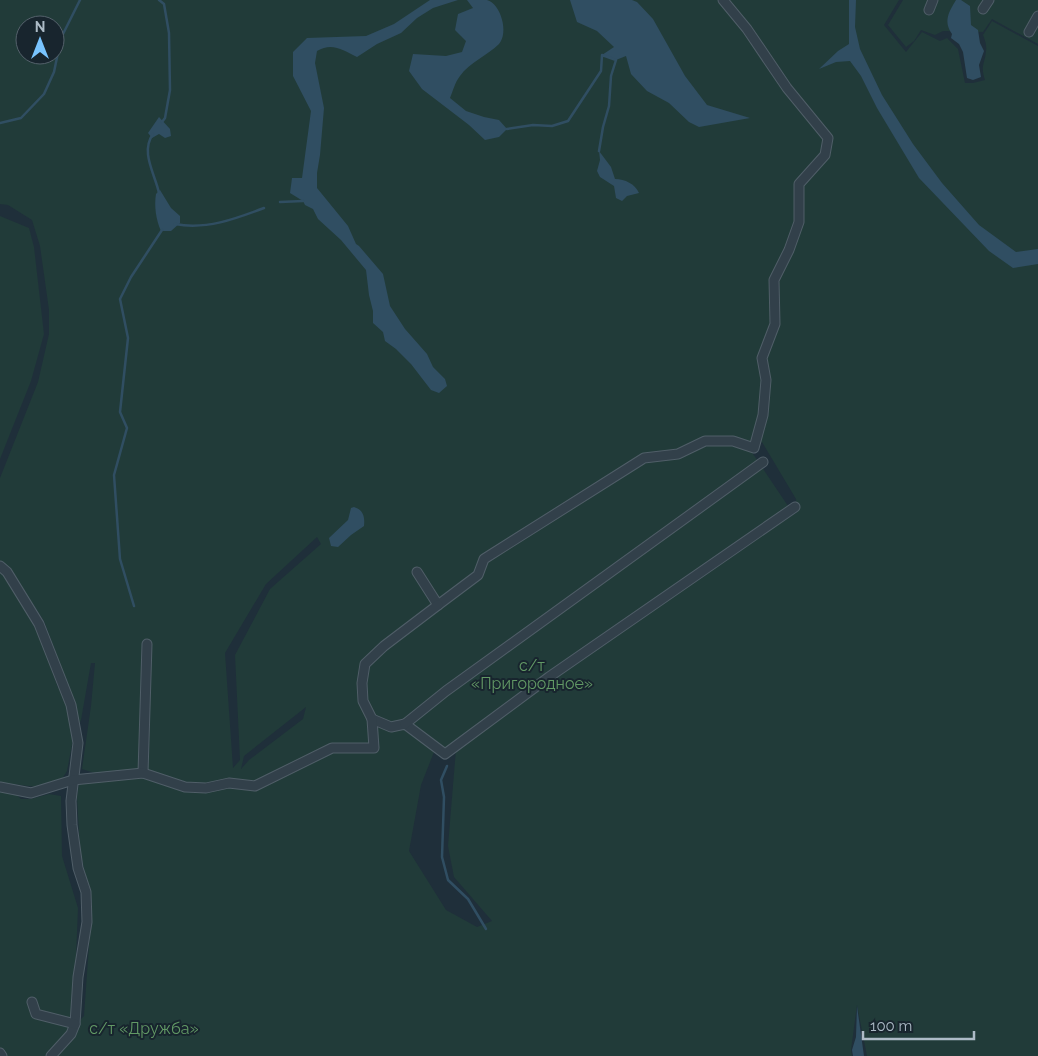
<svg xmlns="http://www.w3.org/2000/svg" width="1038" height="1056" font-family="Raleway,sans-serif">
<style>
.green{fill:#213b39;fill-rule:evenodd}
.water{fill:#304e62}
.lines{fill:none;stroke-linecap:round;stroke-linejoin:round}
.stream{stroke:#304e62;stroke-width:2.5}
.minor-casing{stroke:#505e68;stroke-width:11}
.minor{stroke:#32404a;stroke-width:9}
.labels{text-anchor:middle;stroke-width:4;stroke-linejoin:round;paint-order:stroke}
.park-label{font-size:16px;fill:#629965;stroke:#18252e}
</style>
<rect width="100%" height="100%" fill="#1f2f3a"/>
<!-- green -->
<g class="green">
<path d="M0,0H899L884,25L906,52L922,32L940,41L947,38L958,49L965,83H973L985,80C980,65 985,64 986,51C987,46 985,40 983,35L992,21L1038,46V1056H867L857,1005L851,1050L852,1056H0V571L5,576L37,626L58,688L68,685L44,621L12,573L0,563V478L38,382L49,334V310L40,246L32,220L8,205L0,204ZM25,25H55V55H25ZM762,442L796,499L797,512L735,553L737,541L788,506L751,451ZM317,537L321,544L270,589L235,655L240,760L233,768L225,653L266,584ZM91,663H95L91,706L82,769L116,780L79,783L77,797L80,851L92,903L84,1016L80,1020L76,955L78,908L62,856L61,796L49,794L31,799H21L4,783L37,787L62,779L67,771L74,734L81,720ZM306,707L303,719L249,760L241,769L244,756ZM456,749L448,846L454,877L492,921L477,927L446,910L409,851L421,785L434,752Z"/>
<polygon points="903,0 1038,0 1038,44 992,19 983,32 943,31 935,35 921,30 914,41 906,47 888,25"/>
<polygon points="0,216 29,228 34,247 44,334 31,381 0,459"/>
</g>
<!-- water -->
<g class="water">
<path d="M430,0H458L433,8L417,18L401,33L377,44L357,57C343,50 332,42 317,51L315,63L324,108L320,155L317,173V188L348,226L356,244L359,246L383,274L390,306L405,329L427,354L433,367L445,379L447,386L439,393L431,390L411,364L396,349L385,341L383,332L373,323V311L369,295L366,270L341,240L318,219L313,209L305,205L303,201L290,193L292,178H302L311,111L293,76V52L307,38L366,36L394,24Z"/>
<path d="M467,0C473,0 482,0 487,0C501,4 509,33 499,44C488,55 469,63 460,76C455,82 453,91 450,98L466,111L484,117L499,120L507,129L499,137L485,140L469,125L422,89L409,71L413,54L446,56L462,52L466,41L455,30L458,14L473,8Z"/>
<polygon points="570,0 632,0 637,2 653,19 685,76 707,105 750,118 699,127 689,122 669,103 647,91 631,74 626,56 616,60 602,55 614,47 597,31 577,22"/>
<polygon points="849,0 856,0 855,27 860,49 882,95 913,144 942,183 979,225 1016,252 1038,249 1038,264 1013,268 989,251 919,178 877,108 861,76 850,61 836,62 819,69 838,51 849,44"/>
<path d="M956,0H961L970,6L971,25L978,30L980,43L984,51L979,65L981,77L973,80L967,78L963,52L959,44L951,38L952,34C943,21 949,12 956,0Z"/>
<polygon points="159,117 170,129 171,136 165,138 159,134 152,138 148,133"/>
<path d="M599,151L611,167L615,179C625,179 635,184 639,193L627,196L622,201L616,198L614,186L600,177L597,171L600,160Z"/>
<path d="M160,190L171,208L180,216V223L171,231H161C156,220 154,206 156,194Z"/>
<path d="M354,507C363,510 365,516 364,526L351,535L338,547L331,546L329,538L348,520L351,508Z"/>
<polygon points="857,1006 864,1056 853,1056 852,1050 856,1037"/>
</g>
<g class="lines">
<!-- stream -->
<g class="stream">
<polyline points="159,0 164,4 169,33 170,90 165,118 162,122"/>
<polyline points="0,123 21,118 44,94 54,72 61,38 80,0"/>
<polyline points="507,129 533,125 552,126 568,121 601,71 602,55 616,60 611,76 609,106 603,127 599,151"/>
<path d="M153,134C140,152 155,174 159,193"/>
<polyline points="280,202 303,201"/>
<path d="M175,224C206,230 235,219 264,208"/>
<polyline points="134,606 120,559 114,475 127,428 120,412 128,338 120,299 131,277 162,230"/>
<polyline points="447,766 441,780 444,797 442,857 448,880 468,899 486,929"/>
</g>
<!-- minor casing -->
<g class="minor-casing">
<g id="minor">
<polyline points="983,9 989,0"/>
<polyline points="929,10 933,0"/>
<polyline points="1029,32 1038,16"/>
<polyline points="0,566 7,572 39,624 71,705 78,743 71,801 72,825 78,868 86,892 87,922 78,977 75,1024 71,1034 51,1056"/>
<polyline points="417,572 438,605 478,575 484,559 644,458 678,454 705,441 733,441 754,448 763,415 766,380 762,358 775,324 774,280 789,250 799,222 799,184 825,155 828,138 787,88 747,29 723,0"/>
<polyline points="372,719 391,727 405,724 445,754 549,677 795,507"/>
<polyline points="405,724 446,691 763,462"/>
<polyline points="143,773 147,644"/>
<polyline points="0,787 31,793 73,780 143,773 185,787 206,788 229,783 255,786 332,748 374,748 372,719 363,701 362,683 365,664 384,646 438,605"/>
<polyline points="32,1002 36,1014 75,1024"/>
<polyline points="0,1053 2,1056"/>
</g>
</g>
<!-- minor -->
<use href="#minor" class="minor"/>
</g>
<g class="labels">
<!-- park labels -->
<g class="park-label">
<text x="532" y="671">с/т<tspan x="532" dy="18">«Пригородное»</tspan></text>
<text x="144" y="1034">с/т «Дружба»</text>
</g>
</g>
<!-- north arrow -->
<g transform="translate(40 40)"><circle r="24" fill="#18252e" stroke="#54616b"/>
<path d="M0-4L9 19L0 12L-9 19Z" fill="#79c4ff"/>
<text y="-8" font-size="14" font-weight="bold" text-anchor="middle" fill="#adbbc7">N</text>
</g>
<!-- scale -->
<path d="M863 1031v8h111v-8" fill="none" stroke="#adbbc7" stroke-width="2.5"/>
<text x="870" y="1031" font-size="15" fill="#adbbc7" stroke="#18252e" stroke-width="4" paint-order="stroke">100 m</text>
</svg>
